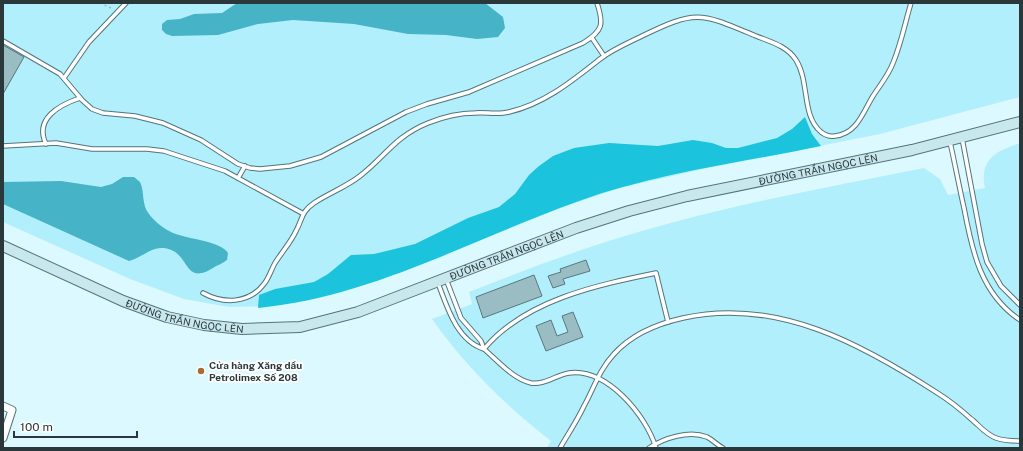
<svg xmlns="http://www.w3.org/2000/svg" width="1023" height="451" font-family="'Public Sans',sans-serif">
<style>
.green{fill:#b2effc}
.forest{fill:#1cc3dd}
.water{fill:#46b3c7}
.building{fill:#9abcc3;stroke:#58787f}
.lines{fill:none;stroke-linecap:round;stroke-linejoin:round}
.lane-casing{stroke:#54747b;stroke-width:5.5}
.street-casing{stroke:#54747b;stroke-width:9}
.secondary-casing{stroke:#54747b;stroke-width:12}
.path{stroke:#9db5ba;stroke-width:1.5;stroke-dasharray:2 3;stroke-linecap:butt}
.lane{stroke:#fff;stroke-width:3.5}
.street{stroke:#fff;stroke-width:7}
.secondary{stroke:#c9e8ee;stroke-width:10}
.poi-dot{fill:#a96c30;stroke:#fff;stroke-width:1.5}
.labels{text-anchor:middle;stroke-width:3.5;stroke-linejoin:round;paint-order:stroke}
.street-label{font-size:10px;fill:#2a383b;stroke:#fff}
.poi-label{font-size:10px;font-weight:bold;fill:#2a383b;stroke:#fff;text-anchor:start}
</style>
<rect width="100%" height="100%" fill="#dcf9ff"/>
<!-- green -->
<g class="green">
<polygon points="3,3 1020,3 1020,97 880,134 708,168 619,188 558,209 383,279 338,293 273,306 229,307 184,299 130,279 3,222"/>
<path d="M1020,143V448H547L551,441C506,406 465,366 432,319L472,304L469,292C534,266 599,242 667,224C751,201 838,185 924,168L940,179L948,195L985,188C979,159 996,151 1020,143Z"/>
</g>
<!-- forest -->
<path class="forest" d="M805,117L812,134L821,146C740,163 656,173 579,201C472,239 372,297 258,308L259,295L275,289L314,282L328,274L351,255L374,254L415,244L468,218L499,207L515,194L529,175L539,166L553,156L574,148L609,143L658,146L693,140L712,143L726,148H738L777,138L792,129Z"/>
<!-- water -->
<g class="water">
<polygon points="237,3 485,3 503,17 505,28 498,37 477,39 446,35 408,34 354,24 293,20 258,24 218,35 172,36 166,34 162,30 162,24 167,20 180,19 194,14 222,13"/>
<path d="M123,177H134L140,182C145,192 141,204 149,214C155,222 164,229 173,233C187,239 221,241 228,253L227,260C222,264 217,265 213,268C182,287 191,250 163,248C151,247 141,258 129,261L3,204L4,182L61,181L101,187L112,184Z"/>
</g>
<!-- building -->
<g class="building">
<polygon points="3,45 24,57 3,94"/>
<polygon points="586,260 590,271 563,279 565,284 553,288 548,276 561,272 560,269"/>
<polygon points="534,275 542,296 483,318 476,297"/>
<polygon points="573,312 583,337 546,351 536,326 551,320 557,336 568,332 562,316"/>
</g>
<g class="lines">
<!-- lane casing -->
<g class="lane-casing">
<g id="lane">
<polyline points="592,38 604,56"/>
<path d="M3,41L60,74L82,100L92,109L103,113L135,116L163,123L201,140L238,164L250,168L260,169L290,166L321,157L406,112L427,104L469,92L583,43C603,31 604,24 597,3"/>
<polyline points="64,78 89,42 126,3"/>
<polyline points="962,138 982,244 987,262 1001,286 1020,305"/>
<path d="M950,142C955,164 959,186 964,208C972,251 981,294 1020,320"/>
<path d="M46,144C34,119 59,105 80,98"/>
<polyline points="3,146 56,143 92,149 147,149 164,151 225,171 302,213"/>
<polyline points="238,178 245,166"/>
<path d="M438,283C447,307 457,341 484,349L481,341L461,318L446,279"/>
<path d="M203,293C223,304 249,304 264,284C269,278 271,270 275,263C282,252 291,242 296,231C303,218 301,212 314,203C329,193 346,187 360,176C386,156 394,137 428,123C443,117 459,113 475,113C486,112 497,115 509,112C544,104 572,81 600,59C613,49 628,43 642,36C697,9 701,13 756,36C771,42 787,46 796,60C810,82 801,115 821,132C825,135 830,137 835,136C857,134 863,112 873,96C880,85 888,76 893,63C901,44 905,23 911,3"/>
<path d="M560,448C568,434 577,421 584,406C594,388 599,370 614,354C632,334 656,324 683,318C777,297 862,344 939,394C950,401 960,409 970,418C979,425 985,434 996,438C1004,441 1012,441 1020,441"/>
<path d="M649,448C664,438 689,430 707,437C713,440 717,445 723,448"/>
<path d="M656,448C646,415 607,368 569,373C556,375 545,385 531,383C513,379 497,360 484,349C525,300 597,285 656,273L668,322"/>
</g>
</g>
<!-- street casing -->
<g class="street-casing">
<polyline id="street" points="3,406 12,410 3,438"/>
</g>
<!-- secondary casing -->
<g class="secondary-casing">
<g id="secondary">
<path id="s1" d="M3,246L123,301L167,317L204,325L242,329L300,327L358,312L576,228L629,211L687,196L912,150L1020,122"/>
</g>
</g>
<!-- path -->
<polyline class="path" points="100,3 113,9"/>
<!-- lane -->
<use href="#lane" class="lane"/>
<!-- street -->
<use href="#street" class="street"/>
<!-- secondary -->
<use href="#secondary" class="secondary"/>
</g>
<!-- markers -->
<circle class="poi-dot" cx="201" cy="371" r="4"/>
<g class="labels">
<!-- street labels -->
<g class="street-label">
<text dy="4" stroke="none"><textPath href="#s1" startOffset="856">ĐƯỜNG TRẦN NGỌC LÊN</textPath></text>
<text dy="4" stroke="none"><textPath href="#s1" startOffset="532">ĐƯỜNG TRẦN NGỌC LÊN</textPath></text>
<text dy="4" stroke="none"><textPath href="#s1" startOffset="196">ĐƯỜNG TRẦN NGỌC LÊN</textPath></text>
</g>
<!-- poi labels -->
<g class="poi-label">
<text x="209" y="369">Cửa hàng Xăng dầu<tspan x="209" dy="12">Petrolimex Số 208</tspan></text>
</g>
</g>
<!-- border -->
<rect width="1023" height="451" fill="none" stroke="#2a383b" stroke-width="8"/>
<!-- scale -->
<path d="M14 431v6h123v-6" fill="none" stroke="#2a383b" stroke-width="2"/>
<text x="20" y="431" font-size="12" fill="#2a383b" stroke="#ffffff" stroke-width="3" paint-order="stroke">100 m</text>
</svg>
